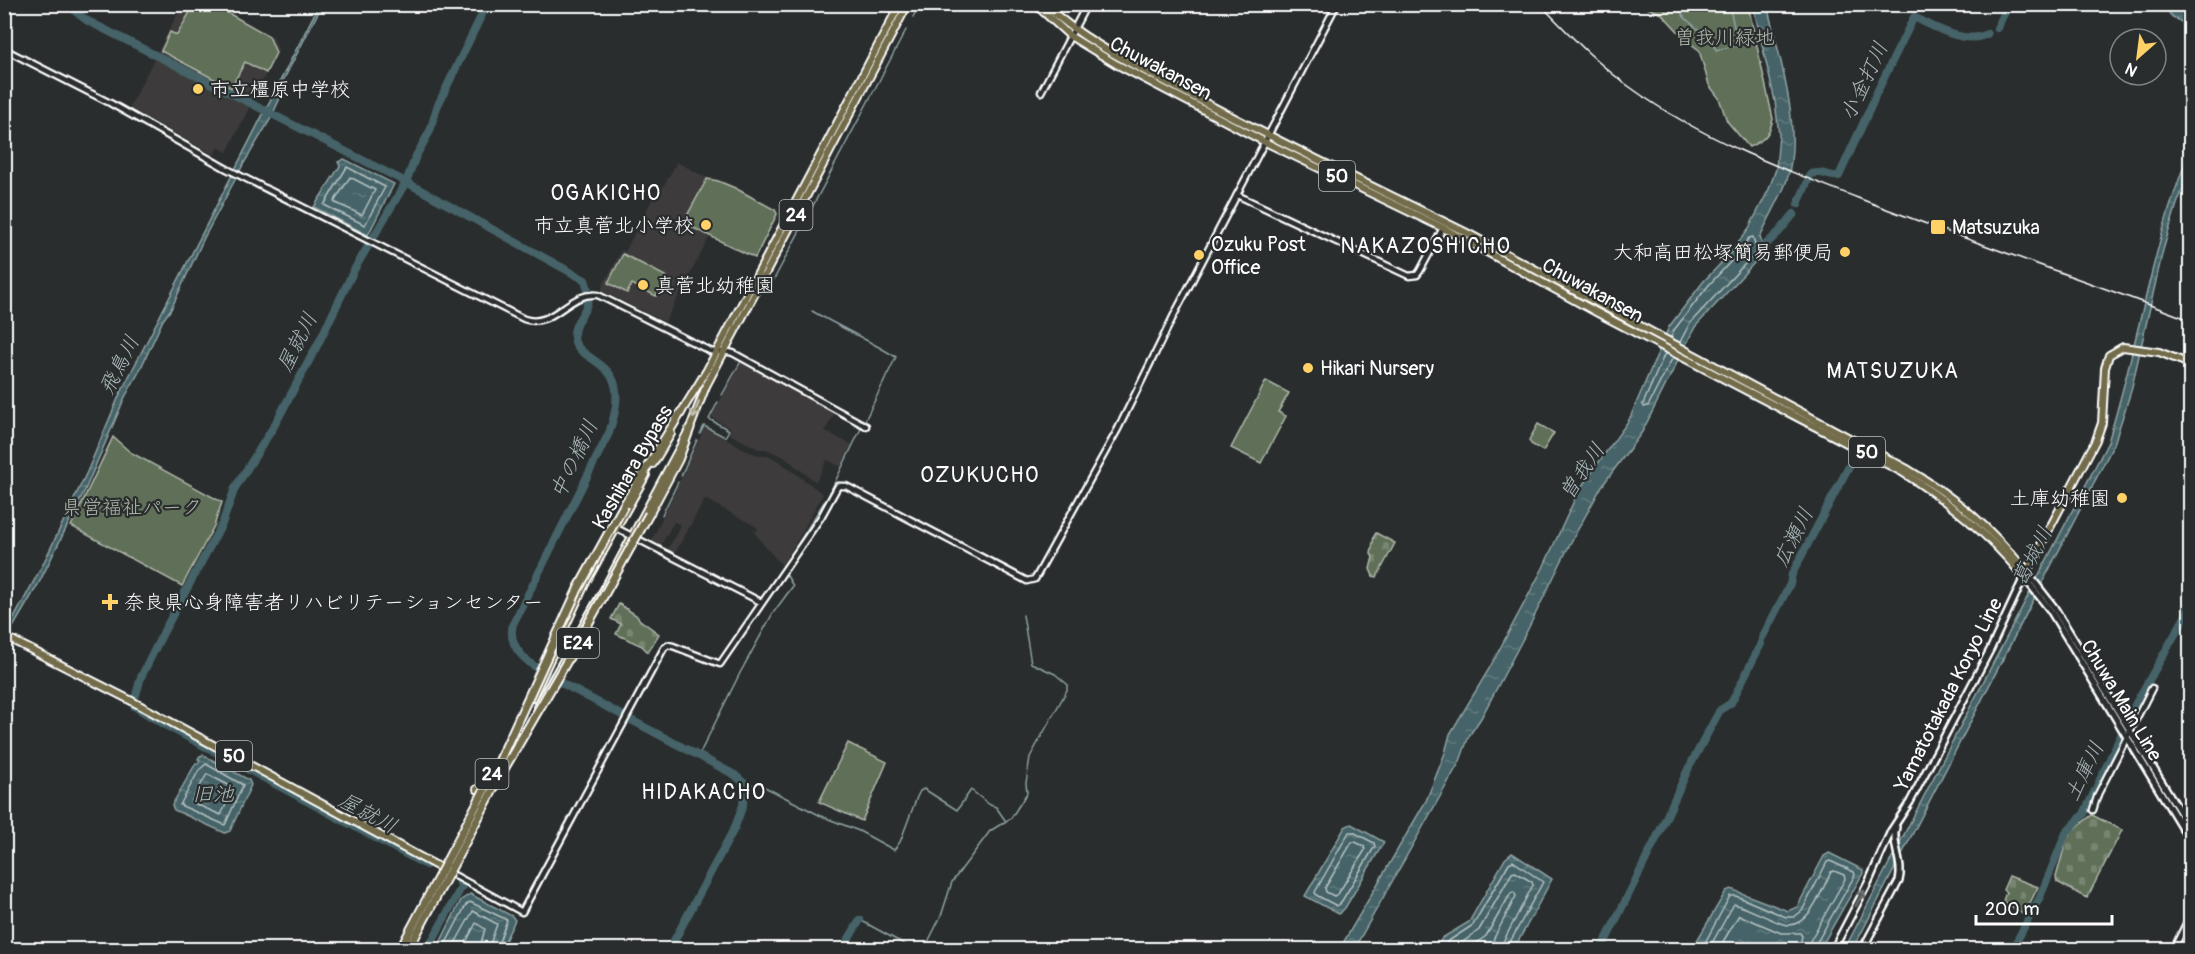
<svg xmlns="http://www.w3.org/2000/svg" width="2195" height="954" font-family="Pangolin,'Klee One',sans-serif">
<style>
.built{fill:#3e3b3b}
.cemetery{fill:url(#cemetery-stones);stroke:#b0b8ac;stroke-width:1.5}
.park{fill:#607058;stroke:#b0b8ac;stroke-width:1.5}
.water{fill:url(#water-ripples);stroke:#8fa2a4;stroke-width:1.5}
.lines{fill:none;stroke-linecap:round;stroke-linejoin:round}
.shore{stroke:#b5c1c2;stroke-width:1.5}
.stream{stroke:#8fa2a4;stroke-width:1.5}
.river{stroke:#456467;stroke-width:8}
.tertiary-casing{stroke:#fff;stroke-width:9}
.secondary-casing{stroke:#fff;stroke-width:10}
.primary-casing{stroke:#fff;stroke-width:10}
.trunk-casing{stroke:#fff;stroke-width:10}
.motorway-casing{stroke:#fff;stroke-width:11}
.tertiary{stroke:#2a2d2e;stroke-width:4.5}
.secondary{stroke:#2a2d2e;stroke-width:5}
.primary{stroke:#736c4b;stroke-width:6}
.trunk{stroke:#736c4b;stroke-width:6}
.motorway{stroke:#736c4b;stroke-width:7}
.rail{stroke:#fff;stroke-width:1.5}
.motorway-bridge-casing{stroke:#fff;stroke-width:11;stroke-linecap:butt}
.motorway-bridge{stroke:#736c4b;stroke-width:7}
.oneway{stroke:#c0bdae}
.oneway2{stroke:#6a6c6d}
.poi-dot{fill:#ffd166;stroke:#2a2d2e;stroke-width:2}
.labels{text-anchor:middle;stroke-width:4.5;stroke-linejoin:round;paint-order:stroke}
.shield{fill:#2a2d2e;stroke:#bfc0c0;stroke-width:1.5}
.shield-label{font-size:18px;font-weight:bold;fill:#fff}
.park-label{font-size:20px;fill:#b0b8ac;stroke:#2a2d2e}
.street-label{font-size:20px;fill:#fff;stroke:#2a2d2e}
.poi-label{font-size:20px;fill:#fff;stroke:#2a2d2e;text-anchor:start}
.water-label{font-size:21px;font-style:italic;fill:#abb9bb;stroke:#2a2d2e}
.neighbourhood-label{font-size:21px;letter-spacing:1.5px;fill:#fff;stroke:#2a2d2e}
</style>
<defs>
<pattern id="cemetery-stones" width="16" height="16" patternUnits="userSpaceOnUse" patternTransform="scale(1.5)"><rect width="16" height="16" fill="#607058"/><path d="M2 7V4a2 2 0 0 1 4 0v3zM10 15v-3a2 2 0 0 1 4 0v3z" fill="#788571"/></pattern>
<pattern id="water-ripples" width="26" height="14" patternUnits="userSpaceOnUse" patternTransform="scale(1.5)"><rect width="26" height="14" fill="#456467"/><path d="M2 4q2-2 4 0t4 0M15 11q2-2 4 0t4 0" fill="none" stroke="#617b7e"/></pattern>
</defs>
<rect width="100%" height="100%" fill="#2a2d2e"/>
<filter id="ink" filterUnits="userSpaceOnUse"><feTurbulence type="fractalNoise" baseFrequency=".0167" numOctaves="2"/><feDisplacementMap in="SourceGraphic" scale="12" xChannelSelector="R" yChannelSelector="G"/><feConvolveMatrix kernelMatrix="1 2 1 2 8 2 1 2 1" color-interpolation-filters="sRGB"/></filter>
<g filter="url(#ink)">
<!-- built -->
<g class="built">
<polygon points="182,5 214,5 273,37 278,50 227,152 218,147 214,155 131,109 130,106"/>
<polygon points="677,162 705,177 717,179 734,186 777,209 779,214 755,258 710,236 665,322 602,291 602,287 622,250 625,252 657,190 661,191"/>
<polygon points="741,363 835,412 825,431 852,445 841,467 827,460 816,482 784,457 766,449 759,449 729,434 731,429 711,417"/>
<polygon points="705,427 747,451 761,456 770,456 779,461 823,494 800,536 782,565 766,548 754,532 758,530 757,527 705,499 674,555 667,551 681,525 674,522 660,547 651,542"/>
</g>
<!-- cemetery -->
<g class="cemetery">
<polygon points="1376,533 1395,543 1377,577 1373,576 1370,569 1373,557 1371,554 1374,536"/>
<polygon points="619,604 636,615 640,620 659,634 648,652 642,646 616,634 621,624 611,619"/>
<polygon points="2092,815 2122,830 2087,898 2057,882 2056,877 2067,838 2072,831"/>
<polygon points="2009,876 2038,887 2024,915 2003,901 2006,892 2003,890"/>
</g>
<!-- park -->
<g class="park">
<polygon points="212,4 269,36 276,53 266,73 245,62 231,88 161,51 170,32 177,35 194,5"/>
<path d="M1640,5H1748L1773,119C1769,136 1764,140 1749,147L1727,121L1719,98L1709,85L1699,50L1686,40L1662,14Z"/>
<polygon points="707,179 718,181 735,188 775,210 777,214 755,258 683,223"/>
<polygon points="623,254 667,277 656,296 632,284 627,293 608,283"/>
<polygon points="1266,381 1289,393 1278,412 1286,416 1261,463 1231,448"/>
<polygon points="1538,424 1554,433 1543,451 1531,444 1529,440"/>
<polygon points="113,437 130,452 222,502 214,526 182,586 71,526"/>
<polygon points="848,743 887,762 862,821 819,802"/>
</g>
<!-- water -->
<g class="water">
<polygon points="319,5 322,5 283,81 281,96 270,120 244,163 204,238 171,309 163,320 139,372 125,397 85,490 39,583 5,641 5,630 14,618 43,564 87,472 119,396"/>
<path d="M1753,5H1767C1779,57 1804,130 1786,183C1779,201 1768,219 1760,237L1762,244L1768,248L1695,327L1642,432L1602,486L1571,542L1528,629L1481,718L1469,736L1460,761L1354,949L1339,950L1426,801L1445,753L1450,734L1489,669L1543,568L1579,490L1629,420L1669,327L1703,282L1729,255L1749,228L1769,189L1776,169L1779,135L1775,101Z"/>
<polygon points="2168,5 2190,5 2190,27 2171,16 2166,8"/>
<path d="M2190,150V171L2177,204L2163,250L2131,391L2114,444L1853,949L1844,950L2108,442C2138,345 2152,245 2190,150Z"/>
<polygon points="344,159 394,184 368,235 314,207 340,166 338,162"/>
<polygon points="203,755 249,780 251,785 230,831 225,833 174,810 172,805 196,763 198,764 200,760 198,759 200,756"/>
<polygon points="1351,824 1384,842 1345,908 1339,914 1305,896 1345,827"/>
<polygon points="1512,853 1552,879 1514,949 1436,949 1442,938 1469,922 1505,859"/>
<polygon points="1829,853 1863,870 1863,873 1820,949 1695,949 1695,944 1726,891 1731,889 1788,911 1797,907 1824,856"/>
<polygon points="470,894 512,916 515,920 501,949 440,948 440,943 461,900"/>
</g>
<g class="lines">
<!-- shore -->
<g class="shore">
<polygon points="347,167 385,187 365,225 324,205"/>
<polygon points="350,177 375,190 362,215 334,202"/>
<polyline points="1671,337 1674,330 1708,286 1733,259 1749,238 1753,237 1757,251 1690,323 1680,342"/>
<polyline points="1665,353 1643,404 1644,407 1648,406 1673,357"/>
<polygon points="206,764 243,785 225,825 180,805 199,770"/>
<polygon points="207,774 234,788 221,815 191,802"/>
<polygon points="1349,832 1353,832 1374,843 1375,846 1340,904 1337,906 1316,895 1315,892"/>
<polygon points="1352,842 1355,842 1364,846 1365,850 1338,894 1334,896 1326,892 1325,888"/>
<polyline points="446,950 446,943 466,905 470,902 507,920 496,950"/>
<polyline points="453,950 454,945 473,911 497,924 488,950"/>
<polyline points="462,950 476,923 485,929 479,950"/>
<polyline points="1443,950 1447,942 1473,925 1509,863 1513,861 1543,882 1509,944 1509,950"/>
<polyline points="1452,950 1479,930 1512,873 1515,872 1532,882 1533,885 1503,942 1501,950"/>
<polyline points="1467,950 1486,936 1511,893 1514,892 1516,896 1494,938 1492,950"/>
<polyline points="1701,950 1730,896 1736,896 1786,917 1794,917 1802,911 1827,862 1830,861 1854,872 1855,875 1816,944 1816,950"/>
<path d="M1708,950L1734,904C1751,909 1766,918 1783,924C1808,932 1822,889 1831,872L1834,871L1844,875L1845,879L1810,941L1808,950"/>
<polyline points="1718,950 1739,915 1781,933 1800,933 1802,936 1799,950"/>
</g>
<!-- stream -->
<g class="stream">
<polyline points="1676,4 1685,18 1713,42 1716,50 1738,45 1729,4"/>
<polyline points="913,17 920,4"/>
<polyline points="1739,45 1764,40"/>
<polyline points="771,285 906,30"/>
<path d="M812,311C840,327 868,340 896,357L830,492"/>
<polyline points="722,395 740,363"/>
<polyline points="700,434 704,426 725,437 729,430 709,419 718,402"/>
<polyline points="681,476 697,440"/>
<polyline points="662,515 678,482"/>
<polyline points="796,547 824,502"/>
<polyline points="783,566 793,552"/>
<polyline points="699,755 740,673 773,613 793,586 786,574"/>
<polyline points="743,781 751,785 759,784 821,816 859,831 894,850 900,842 917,797 920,791 924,789 957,810 971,790 990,805 996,807 1005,820"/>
<polyline points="860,920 915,950"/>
<polyline points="431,950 439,948"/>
<polyline points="924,950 941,916 952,882 990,831 1011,818 1027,793 1026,783 1030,757 1067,690 1067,684 1055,674 1031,663 1023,615"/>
</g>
<!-- river -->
<g class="river">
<path d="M77,4L76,12L86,20L406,182L585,280C597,311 572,316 574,338C576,358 614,361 616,391C618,405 613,420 609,433L513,624C506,650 532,665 550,677L735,775L745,784L743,805L735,827L669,950"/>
<polyline points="1997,28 2009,4"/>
<path d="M1798,204L1811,174C1825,170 1828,178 1839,176L1873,102L1875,96L1914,17C1933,27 1966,45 1987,34"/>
<polyline points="1758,252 1779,232 1794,214"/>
<polyline points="1762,638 1790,584 1792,574 1856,453"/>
<polyline points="136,695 141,677 164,631 222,524 235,488 274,426 318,344 354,270 406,182 416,156 430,131 437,107 487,4"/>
<polyline points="134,706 165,725 426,865"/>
<polyline points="1692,762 1720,710 1731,703 1761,644"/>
<polyline points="427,950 462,886 460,883"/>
<polyline points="842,950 860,920"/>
<polyline points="1601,950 1659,833 1689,767"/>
<polyline points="2012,950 2040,897 2066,833 2084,814 2136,703 2190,608"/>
</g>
<!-- tertiary casing -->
<g class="tertiary-casing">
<g id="tertiary">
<path d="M4,49L110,103L227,169L524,319C554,329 568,291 598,295L710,351C718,354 725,350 733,353L866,426"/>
<polyline points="1041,92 1087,4"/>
<polyline points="1237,195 1409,276 1417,275 1420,271 1443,228"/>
<polyline points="616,528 761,602"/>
<polyline points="2093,810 2098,794 2152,688"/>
<polyline points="450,873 522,912 664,648 668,645 673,646 720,664 821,517 838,486 846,486 1027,581 1035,579 1118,429 1174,315 1337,4"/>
<polyline points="2173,950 2190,916"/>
</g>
</g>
<!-- secondary casing -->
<g class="secondary-casing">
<g id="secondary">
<polyline points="2026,571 2054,607 2190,828"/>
<polyline points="1833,950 1869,881 1891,831 1910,802 1991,648 2024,577 2050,610 2190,841"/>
<path d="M1862,950L1899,881C1904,863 1891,845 1896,827"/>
</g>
</g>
<!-- primary casing -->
<g class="primary-casing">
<g id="primary">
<path d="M1035,4L1070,36L1116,64L1265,142L1443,228L1598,313L1902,472C1952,504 1985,531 2024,577L2096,440L2102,423L2105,368L2109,355L2123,347L2159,352L2190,364"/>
<path d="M1044,4C1083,41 1132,64 1179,89C1274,140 1372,186 1469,234L1909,470C1958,499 1989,527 2026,571"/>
<polyline points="4,636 128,699 446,871"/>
</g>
</g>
<!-- trunk casing -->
<g class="trunk-casing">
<g id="trunk">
<polyline points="679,416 707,370 900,4"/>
<polyline points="653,464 671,434"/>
<polyline points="532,698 587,580 646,475"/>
<polyline points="537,707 603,591 690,428 706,386 908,4"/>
<polyline points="477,789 482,792"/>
</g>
</g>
<!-- motorway casing -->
<g class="motorway-casing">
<g id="motorway">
<polyline points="624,505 681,412"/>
<polyline points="649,514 678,460 690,428"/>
</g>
</g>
<!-- tertiary -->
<use href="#tertiary" class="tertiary"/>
<!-- secondary -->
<use href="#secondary" class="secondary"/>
<!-- primary -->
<use href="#primary" class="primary"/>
<!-- trunk -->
<use href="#trunk" class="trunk"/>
<!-- motorway -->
<use href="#motorway" class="motorway"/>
<!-- rail -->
<path class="rail" d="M1540,4C1569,34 1599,66 1634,90C1702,139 1780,168 1858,198C1968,241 2080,278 2190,320"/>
<!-- motorway-bridge casing -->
<g class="motorway-bridge-casing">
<g id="motorway-bridge">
<polyline points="400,950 498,764 578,589 624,505"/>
<polyline points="408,950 504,769 574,649 649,514"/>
</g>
</g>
<!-- motorway-bridge -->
<use href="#motorway-bridge" class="motorway-bridge"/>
</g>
<!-- one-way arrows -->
<defs><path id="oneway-shaft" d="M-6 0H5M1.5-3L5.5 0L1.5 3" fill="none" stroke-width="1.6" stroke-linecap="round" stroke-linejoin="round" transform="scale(1.5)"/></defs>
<use class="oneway" href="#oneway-shaft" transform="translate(696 410) rotate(109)"/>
<use class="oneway2" href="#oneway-shaft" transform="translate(1860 898) rotate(-62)"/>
</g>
<!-- markers -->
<g class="poi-dot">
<circle cx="198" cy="89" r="6"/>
<circle cx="706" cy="225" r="6"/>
<rect x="1930" y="219" width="16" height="16" rx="3"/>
<circle cx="1845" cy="252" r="6"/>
<circle cx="1199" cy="255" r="6"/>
<circle cx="643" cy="285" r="6"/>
<circle cx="1308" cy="368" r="6"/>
<circle cx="2122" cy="498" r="6"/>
<path d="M107 593h6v6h6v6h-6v6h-6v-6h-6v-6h6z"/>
</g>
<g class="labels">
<!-- shield labels -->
<g class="shield">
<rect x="1319" y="161" width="36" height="30" rx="4.5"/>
<rect x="779.5" y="200" width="33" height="30" rx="4.5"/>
<rect x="1849" y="437" width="36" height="30" rx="4.5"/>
<rect x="557" y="628" width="42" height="30" rx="4.5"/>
<rect x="216" y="741" width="36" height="30" rx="4.5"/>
<rect x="475.5" y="759" width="33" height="30" rx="4.5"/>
</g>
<g class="shield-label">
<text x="1337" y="182">50</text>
<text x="796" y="221">24</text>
<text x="1867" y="458">50</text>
<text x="578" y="649">E24</text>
<text x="234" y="762">50</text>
<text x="492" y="780">24</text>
</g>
<!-- park labels -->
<g class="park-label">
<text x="1725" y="44">曽我川緑地</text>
<text x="132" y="514">県営福祉パーク</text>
</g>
<!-- street labels -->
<g class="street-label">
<text transform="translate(1161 68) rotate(28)" y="7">Chuwakansen</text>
<text transform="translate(1593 290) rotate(29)" y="7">Chuwakansen</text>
<text transform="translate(632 467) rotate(-60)" y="7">Kashihara Bypass</text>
<text transform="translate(1948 694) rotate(-63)" y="7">Yamatotakada Koryo Line</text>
<text transform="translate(2122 700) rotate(59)" y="7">Chuwa Main Line</text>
</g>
<!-- poi labels -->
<g class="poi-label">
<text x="210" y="96">市立橿原中学校</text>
<text x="694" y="232" text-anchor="end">市立真菅北小学校</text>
<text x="1952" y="234">Matsuzuka</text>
<text x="1211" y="251">Ozuku Post<tspan x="1211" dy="23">Office</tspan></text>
<text x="1833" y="259" text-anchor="end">大和高田松塚簡易郵便局</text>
<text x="655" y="292">真菅北幼稚園</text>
<text x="1320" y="375">Hikari Nursery</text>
<text x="2110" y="505" text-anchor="end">土庫幼稚園</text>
<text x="124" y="609">奈良県心身障害者リハビリテーションセンター</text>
</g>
<!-- water labels -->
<g class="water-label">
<text transform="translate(1864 81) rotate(-65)" y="7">小金打川</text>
<text transform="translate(297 342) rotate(-63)" y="7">屋就川</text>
<text transform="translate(119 365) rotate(-63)" y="7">飛鳥川</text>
<text transform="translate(574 459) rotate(-65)" y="7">中の橋川</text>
<text transform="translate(1582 471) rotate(-56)" y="7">曽我川</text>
<text transform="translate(1793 537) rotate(-63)" y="7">広瀬川</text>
<text transform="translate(2032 556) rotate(-63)" y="7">葛城川</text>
<text transform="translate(2084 771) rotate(-64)" y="7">土庫川</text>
<text x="213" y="801">旧池</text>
<text transform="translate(368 813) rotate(28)" y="7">屋就川</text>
</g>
<!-- neighbourhood labels -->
<g class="neighbourhood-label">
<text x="606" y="200">OGAKICHO</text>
<text x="1426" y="253">NAKAZOSHICHO</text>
<text x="1893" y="378">MATSUZUKA</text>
<text x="980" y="482">OZUKUCHO</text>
<text x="704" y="799">HIDAKACHO</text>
</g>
</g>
<!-- margin -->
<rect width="2195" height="954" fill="none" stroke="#2a2d2e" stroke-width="24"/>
<rect x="12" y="12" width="2171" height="930" fill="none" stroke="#fff" stroke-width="2" filter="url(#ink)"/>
<!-- north arrow -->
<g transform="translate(2138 57) rotate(208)"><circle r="28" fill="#2a2d2e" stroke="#7f8182" stroke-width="1.5"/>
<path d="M0-4.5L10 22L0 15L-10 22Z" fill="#ffd166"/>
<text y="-9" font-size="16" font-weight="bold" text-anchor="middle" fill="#ffffff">N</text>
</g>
<!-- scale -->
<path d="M1976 915v9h136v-9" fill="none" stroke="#ffffff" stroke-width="3"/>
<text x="1985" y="915" font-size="18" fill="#ffffff" stroke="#2a2d2e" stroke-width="4.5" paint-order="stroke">200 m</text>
</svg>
